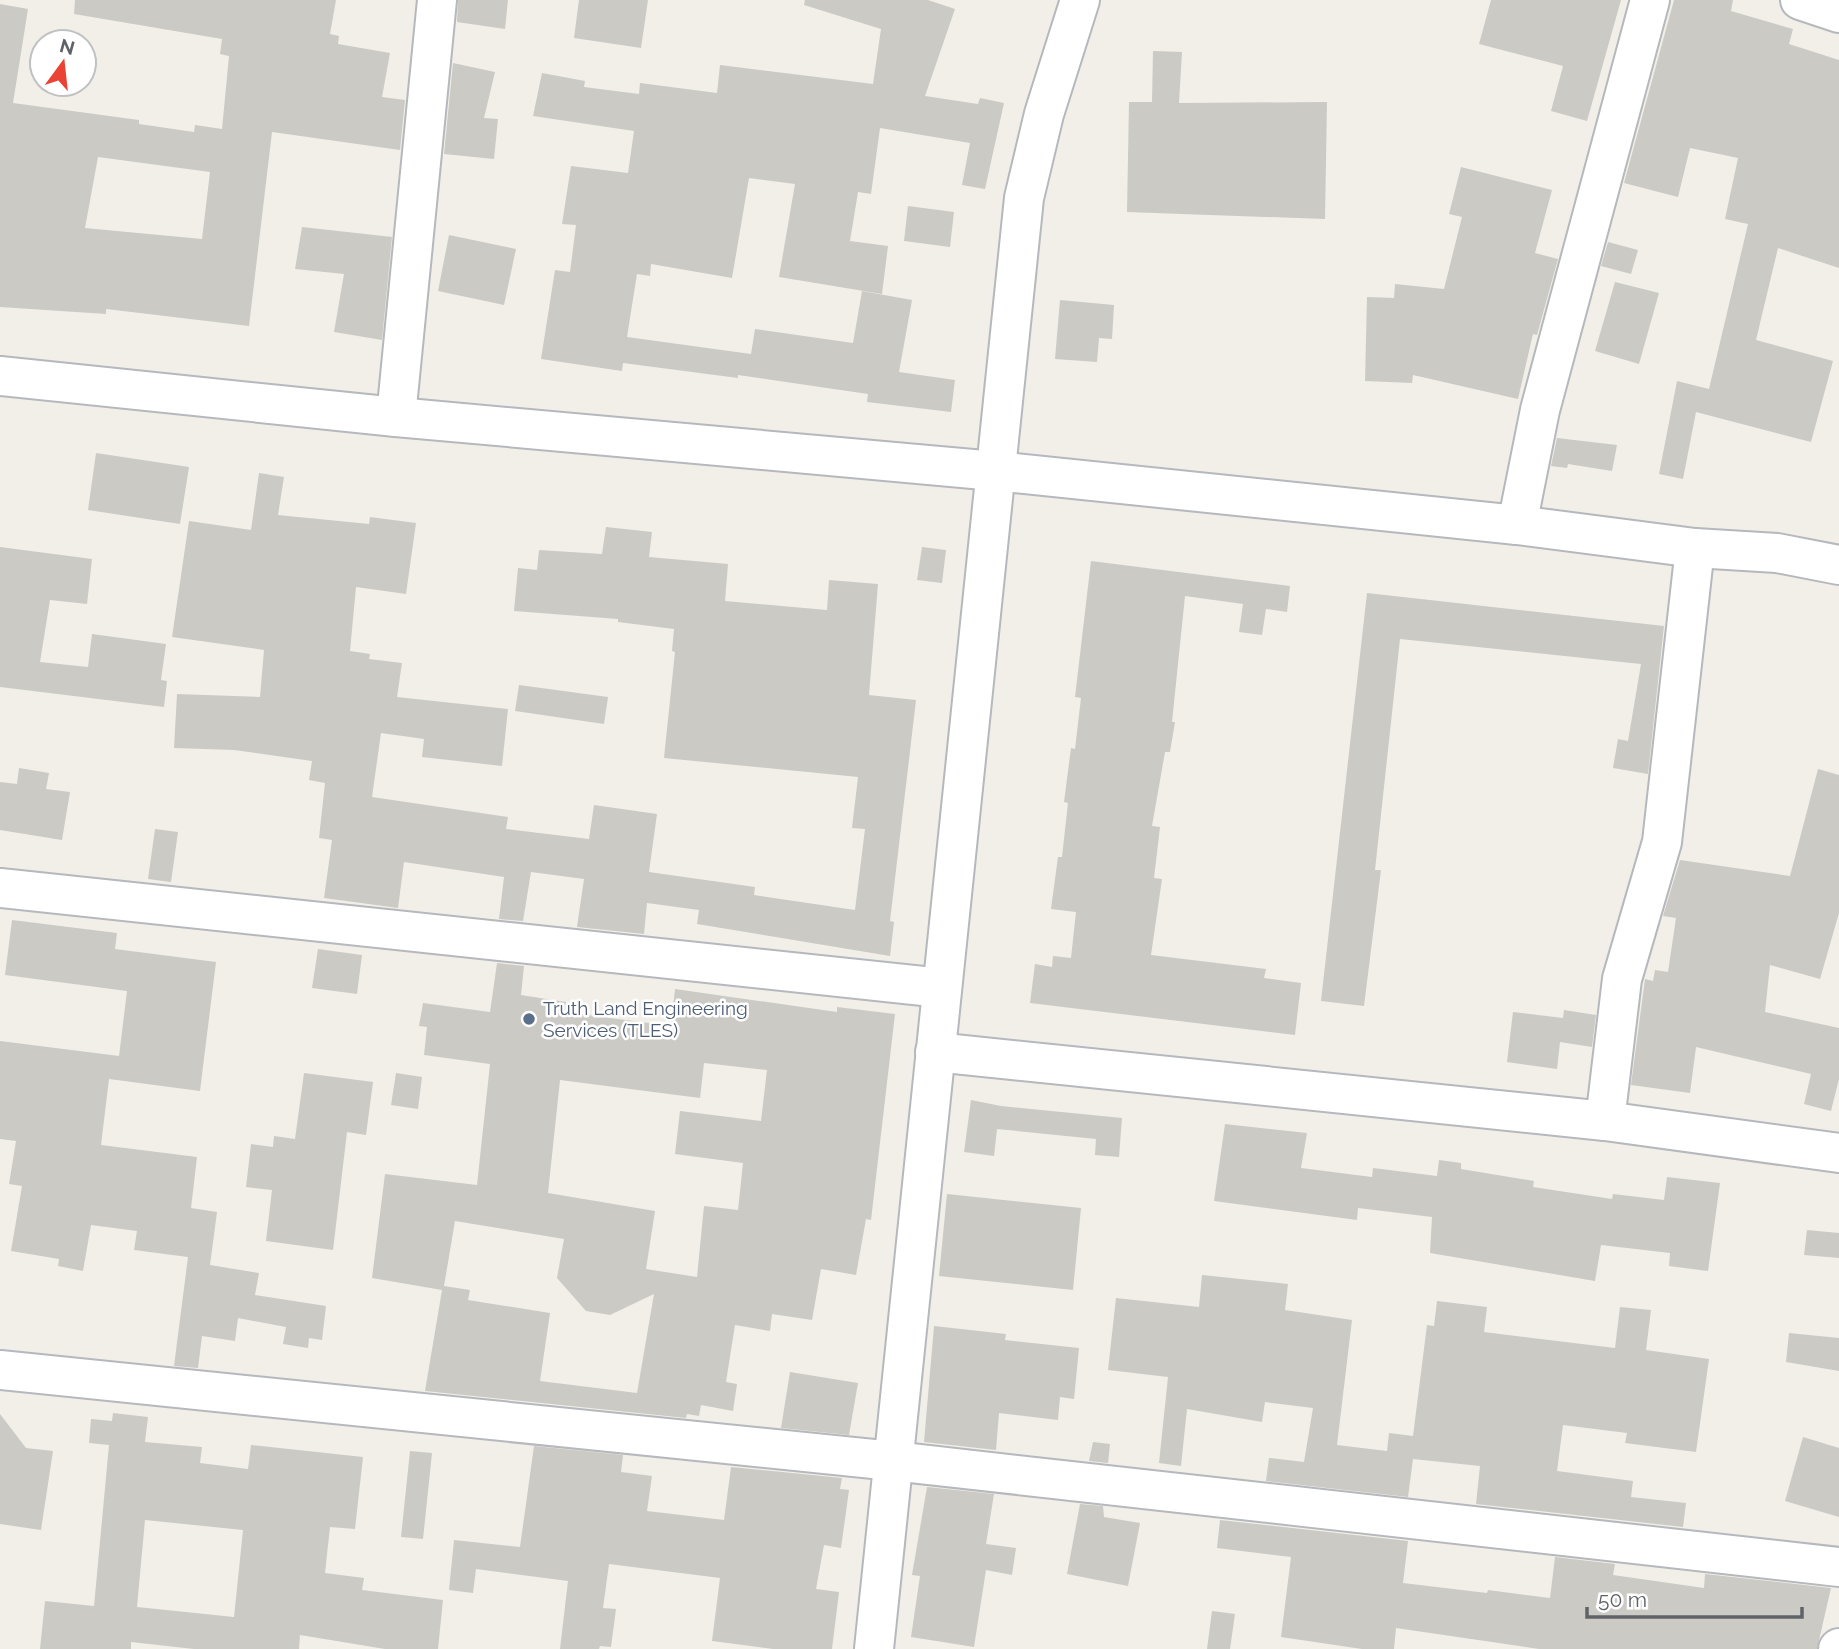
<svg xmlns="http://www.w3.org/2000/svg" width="1839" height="1649" font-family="Raleway,sans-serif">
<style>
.building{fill:#cccac5;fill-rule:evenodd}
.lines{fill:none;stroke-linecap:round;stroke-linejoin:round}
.minor-casing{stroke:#b5b8bc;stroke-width:42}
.minor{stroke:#fff;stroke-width:38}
.service-dot{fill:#5c6f8a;stroke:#fff;stroke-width:2.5}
.labels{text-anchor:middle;stroke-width:5;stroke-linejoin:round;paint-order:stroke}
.service-label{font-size:19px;fill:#4e5e75;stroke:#fff;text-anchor:start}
</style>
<rect width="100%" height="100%" fill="#f1efe8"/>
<!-- building -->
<g class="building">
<path d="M75,0H336L330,34L339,36L338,44L390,53L382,97L405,100L400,150L272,132L249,326L106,309V314L0,307V4L28,9L13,103L139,120V124L194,132L195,125L222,129L229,56L220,54L222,39L74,14ZM98,157L210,172L202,239L85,228Z"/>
<polygon points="458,0 508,0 505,29 457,22"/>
<polygon points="579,0 648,0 641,48 574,38"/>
<polygon points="805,0 928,0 955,9 925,96 978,104 980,98 1004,103 985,189 962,185 970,143 880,128 871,194 858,192 850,241 888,246 882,294 779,277 795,184 749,178 732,278 651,264 650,276 637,274 627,337 751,354 755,329 853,343 862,291 912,300 899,372 955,380 951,412 867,402 868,394 738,375 738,378 623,363 622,371 541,359 555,270 570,272 576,225 562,224 571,166 628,173 634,131 533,116 542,73 585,81 584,87 639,94 640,83 717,93 720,65 873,84 881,29 804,5"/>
<polygon points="1491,0 1621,0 1587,121 1551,111 1563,66 1479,44"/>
<polygon points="1674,0 1733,0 1731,11 1793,29 1789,44 1839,60 1839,268 1778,248 1756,340 1833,361 1811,442 1696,412 1683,479 1659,474 1677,381 1709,389 1748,224 1725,219 1738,158 1690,148 1678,197 1624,183"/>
<polygon points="1153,51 1182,52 1179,103 1327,102 1325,219 1127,212 1129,102 1152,102"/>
<polygon points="453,63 495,72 484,118 498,119 494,159 444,154"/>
<polygon points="1461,167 1552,190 1535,253 1558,259 1537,335 1533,334 1518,399 1413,375 1412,383 1365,381 1367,297 1394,298 1395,284 1444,289 1462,217 1449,214"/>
<polygon points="908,206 954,212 950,247 904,241"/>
<polygon points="302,227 392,237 382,340 334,332 344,274 295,269"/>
<polygon points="449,235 516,249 504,305 438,291"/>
<polygon points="1608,242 1638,250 1631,274 1601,266"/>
<polygon points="1615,282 1659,293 1639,364 1595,351"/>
<polygon points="1060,300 1114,305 1112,339 1099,338 1097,362 1055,359"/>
<polygon points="1557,438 1617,445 1612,471 1568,464 1567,468 1551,466"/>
<polygon points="96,453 189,467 180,524 88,510"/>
<polygon points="259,473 284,477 278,515 369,524 370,517 416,523 406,594 356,587 350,651 370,654 369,659 402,663 397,697 508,709 502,766 422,757 424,739 381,733 372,797 508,817 506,829 589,839 594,805 657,814 649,872 755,887 754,895 855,910 865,829 852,828 858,777 664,758 675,652 672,651 674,629 618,622 618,619 514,611 518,568 537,570 539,550 602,554 606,527 652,532 649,557 728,564 725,601 827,610 829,580 878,584 869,695 916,700 890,921 894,922 890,956 697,924 699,910 647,903 644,934 577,927 584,879 531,872 523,921 499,919 504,877 404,862 398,908 324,898 332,840 319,838 325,783 309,780 312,761 234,750 174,748 177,694 260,697 264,650 172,637 189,521 251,530"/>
<polygon points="0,547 92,559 87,604 50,600 40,662 88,667 92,634 166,644 161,680 167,681 164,707 0,687"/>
<polygon points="922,547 946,550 942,583 917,580"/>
<polygon points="1091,561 1290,586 1287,612 1266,609 1262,635 1239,632 1243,604 1185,596 1172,722 1175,722 1170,752 1165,752 1152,826 1160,827 1154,878 1162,879 1151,955 1266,969 1264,978 1301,983 1295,1035 1030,1003 1035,964 1052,967 1053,956 1071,958 1076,912 1051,909 1058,857 1062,857 1068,803 1064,802 1071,748 1075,749 1081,698 1075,697"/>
<polygon points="1367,593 1664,626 1648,774 1613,768 1618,739 1628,741 1641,664 1400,639 1375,870 1381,870 1364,1006 1321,1001"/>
<polygon points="519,685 608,697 604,724 515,711"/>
<polygon points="19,768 49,773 46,789 70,792 62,840 0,830 0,782 17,784"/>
<polygon points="1818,769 1839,775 1839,913 1820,979 1770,965 1765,1012 1839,1028 1839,1079 1831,1111 1804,1104 1811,1074 1696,1047 1690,1093 1631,1085 1645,979 1653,981 1655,970 1668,972 1676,918 1663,916 1680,860 1790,876"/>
<polygon points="155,829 178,832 171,882 148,879"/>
<polygon points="12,920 117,933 115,949 216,962 200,1091 109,1079 101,1145 197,1157 191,1208 217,1212 210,1265 259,1273 255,1295 326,1306 322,1340 309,1338 308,1348 283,1344 286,1327 238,1318 235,1341 202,1336 198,1368 174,1366 188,1257 134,1250 137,1231 91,1225 83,1271 58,1266 59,1259 11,1251 22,1186 9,1184 16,1141 0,1139 0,1041 119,1056 127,991 5,975"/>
<polygon points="318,949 362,955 357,994 312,988"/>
<path d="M497,963L524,966L521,995L566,1002L565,1012L671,1026L675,989L837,1012V1007L895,1014L871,1220L866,1219L856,1275L821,1269L812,1320L772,1314L770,1331L735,1325L726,1382L737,1384L733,1411L701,1405L699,1416L687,1414L686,1418L425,1391L442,1290L372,1278L385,1174L477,1185L490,1064L424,1055L427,1027L419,1026L423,1003L490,1012ZM704,1063L767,1070L761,1121L680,1111L675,1154L743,1163L738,1210L704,1206L697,1277L646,1269L655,1211L548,1193L560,1080L700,1098ZM455,1221L564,1239L557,1278L586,1311L610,1315L654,1294L637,1393L540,1381L550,1313L468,1300L470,1290L444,1286Z"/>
<polygon points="1564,1010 1596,1015 1592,1047 1560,1042 1557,1069 1507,1062 1513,1012 1563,1018"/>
<polygon points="304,1073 373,1082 366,1135 347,1132 333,1250 266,1241 272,1190 246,1187 251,1144 273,1147 274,1136 295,1139"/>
<polygon points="396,1073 422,1077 418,1109 391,1105"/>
<polygon points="971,1100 1001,1106 1122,1118 1119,1157 1095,1155 1096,1139 997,1129 994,1156 964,1152"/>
<polygon points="1225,1124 1307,1133 1301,1168 1372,1177 1373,1168 1437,1176 1439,1160 1461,1163 1461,1169 1534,1181 1533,1187 1612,1199 1613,1194 1664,1200 1667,1177 1720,1183 1708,1271 1669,1266 1670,1253 1601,1245 1595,1281 1430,1253 1432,1217 1358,1208 1357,1220 1214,1201"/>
<polygon points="947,1194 1081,1208 1073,1290 939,1276"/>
<polygon points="1807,1230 1839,1233 1839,1258 1804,1255"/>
<polygon points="1202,1275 1288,1284 1285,1310 1352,1320 1337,1445 1387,1451 1389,1433 1413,1436 1427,1325 1434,1326 1437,1301 1487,1307 1484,1332 1615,1348 1620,1307 1651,1310 1646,1350 1709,1359 1696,1452 1625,1443 1627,1433 1563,1425 1557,1471 1633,1481 1631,1497 1686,1503 1683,1527 1476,1504 1480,1466 1413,1459 1408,1497 1266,1481 1269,1458 1304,1462 1313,1408 1265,1402 1262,1422 1187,1409 1181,1466 1159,1463 1168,1377 1108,1370 1116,1298 1199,1307"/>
<polygon points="934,1326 1006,1334 1005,1340 1079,1348 1074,1399 1060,1397 1058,1420 999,1413 996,1450 924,1442"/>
<polygon points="1789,1333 1839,1338 1839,1371 1786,1362"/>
<polygon points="790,1372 858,1383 849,1435 781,1428"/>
<path d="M113,1413L148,1417L145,1442L202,1447L200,1463L248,1469L251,1445L363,1457L355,1529L330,1527L325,1573L364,1578L362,1590L443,1600L438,1649H385L300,1635L299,1649H194L131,1642V1649H40L45,1601L94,1606L109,1445L89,1443L91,1419L112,1421ZM145,1520L243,1530L234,1617L137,1607Z"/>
<polygon points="0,1414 26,1448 53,1451 41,1530 0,1524"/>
<polygon points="1803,1437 1839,1448 1839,1517 1785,1501"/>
<polygon points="1093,1442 1110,1444 1108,1463 1089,1461"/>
<polygon points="534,1446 623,1455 621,1472 652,1476 647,1511 724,1520 731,1467 842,1478 840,1489 849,1490 841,1548 824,1545 816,1589 839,1592 832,1649 773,1649 712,1641 720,1578 609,1564 603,1608 616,1609 611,1647 600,1646 599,1649 560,1649 568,1581 476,1569 473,1593 449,1590 454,1540 520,1547"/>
<polygon points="410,1451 432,1453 423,1539 401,1537"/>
<polygon points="927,1487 994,1494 986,1544 1016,1548 1012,1575 986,1570 974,1647 911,1637 920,1576 912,1575"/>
<polygon points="1080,1504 1103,1506 1104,1517 1140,1523 1128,1586 1067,1574"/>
<polygon points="1220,1520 1408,1541 1403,1583 1487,1593 1488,1590 1550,1598 1555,1557 1615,1564 1613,1575 1704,1588 1705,1574 1831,1588 1817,1649 1539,1649 1396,1628 1394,1649 1362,1649 1281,1637 1291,1557 1217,1548"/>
<polygon points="1212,1611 1235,1614 1230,1649 1207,1649"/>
</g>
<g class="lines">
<!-- minor casing -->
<g class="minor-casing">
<g id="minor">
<polyline points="1800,0 1839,13"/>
<polyline points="0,376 396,417 995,471 1517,525 1695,548 1777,553 1839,565"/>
<polyline points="396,417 437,0"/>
<polyline points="1517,525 1540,410 1650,0"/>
<polyline points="0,888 942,988"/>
<polyline points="935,1052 1605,1121 1839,1153"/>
<polyline points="1605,1121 1622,979 1662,842 1695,548"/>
<polyline points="0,1370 893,1461 1839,1567"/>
<polyline points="874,1649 1024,198 1044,114 1080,0"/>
<polyline points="1838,1649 1839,1648"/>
</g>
</g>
<!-- minor -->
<use href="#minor" class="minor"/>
</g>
<!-- markers -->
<circle class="service-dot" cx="529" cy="1019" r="7"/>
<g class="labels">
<!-- service labels -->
<g class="service-label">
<text x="543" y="1015">Truth Land Engineering<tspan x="543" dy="22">Services (TLES)</tspan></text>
</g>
</g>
<!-- north arrow -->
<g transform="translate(63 63) rotate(15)"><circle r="33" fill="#ffffff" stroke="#bfc1c3" stroke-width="2"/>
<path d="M0-5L12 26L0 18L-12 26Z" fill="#ea4335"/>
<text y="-10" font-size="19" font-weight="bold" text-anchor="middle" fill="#5f6368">N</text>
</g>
<!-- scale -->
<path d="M1587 1607v10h215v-10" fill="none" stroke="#5f6368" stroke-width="3.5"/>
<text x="1598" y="1607" font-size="21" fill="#5f6368" stroke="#ffffff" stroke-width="5" paint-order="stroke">50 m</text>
</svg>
